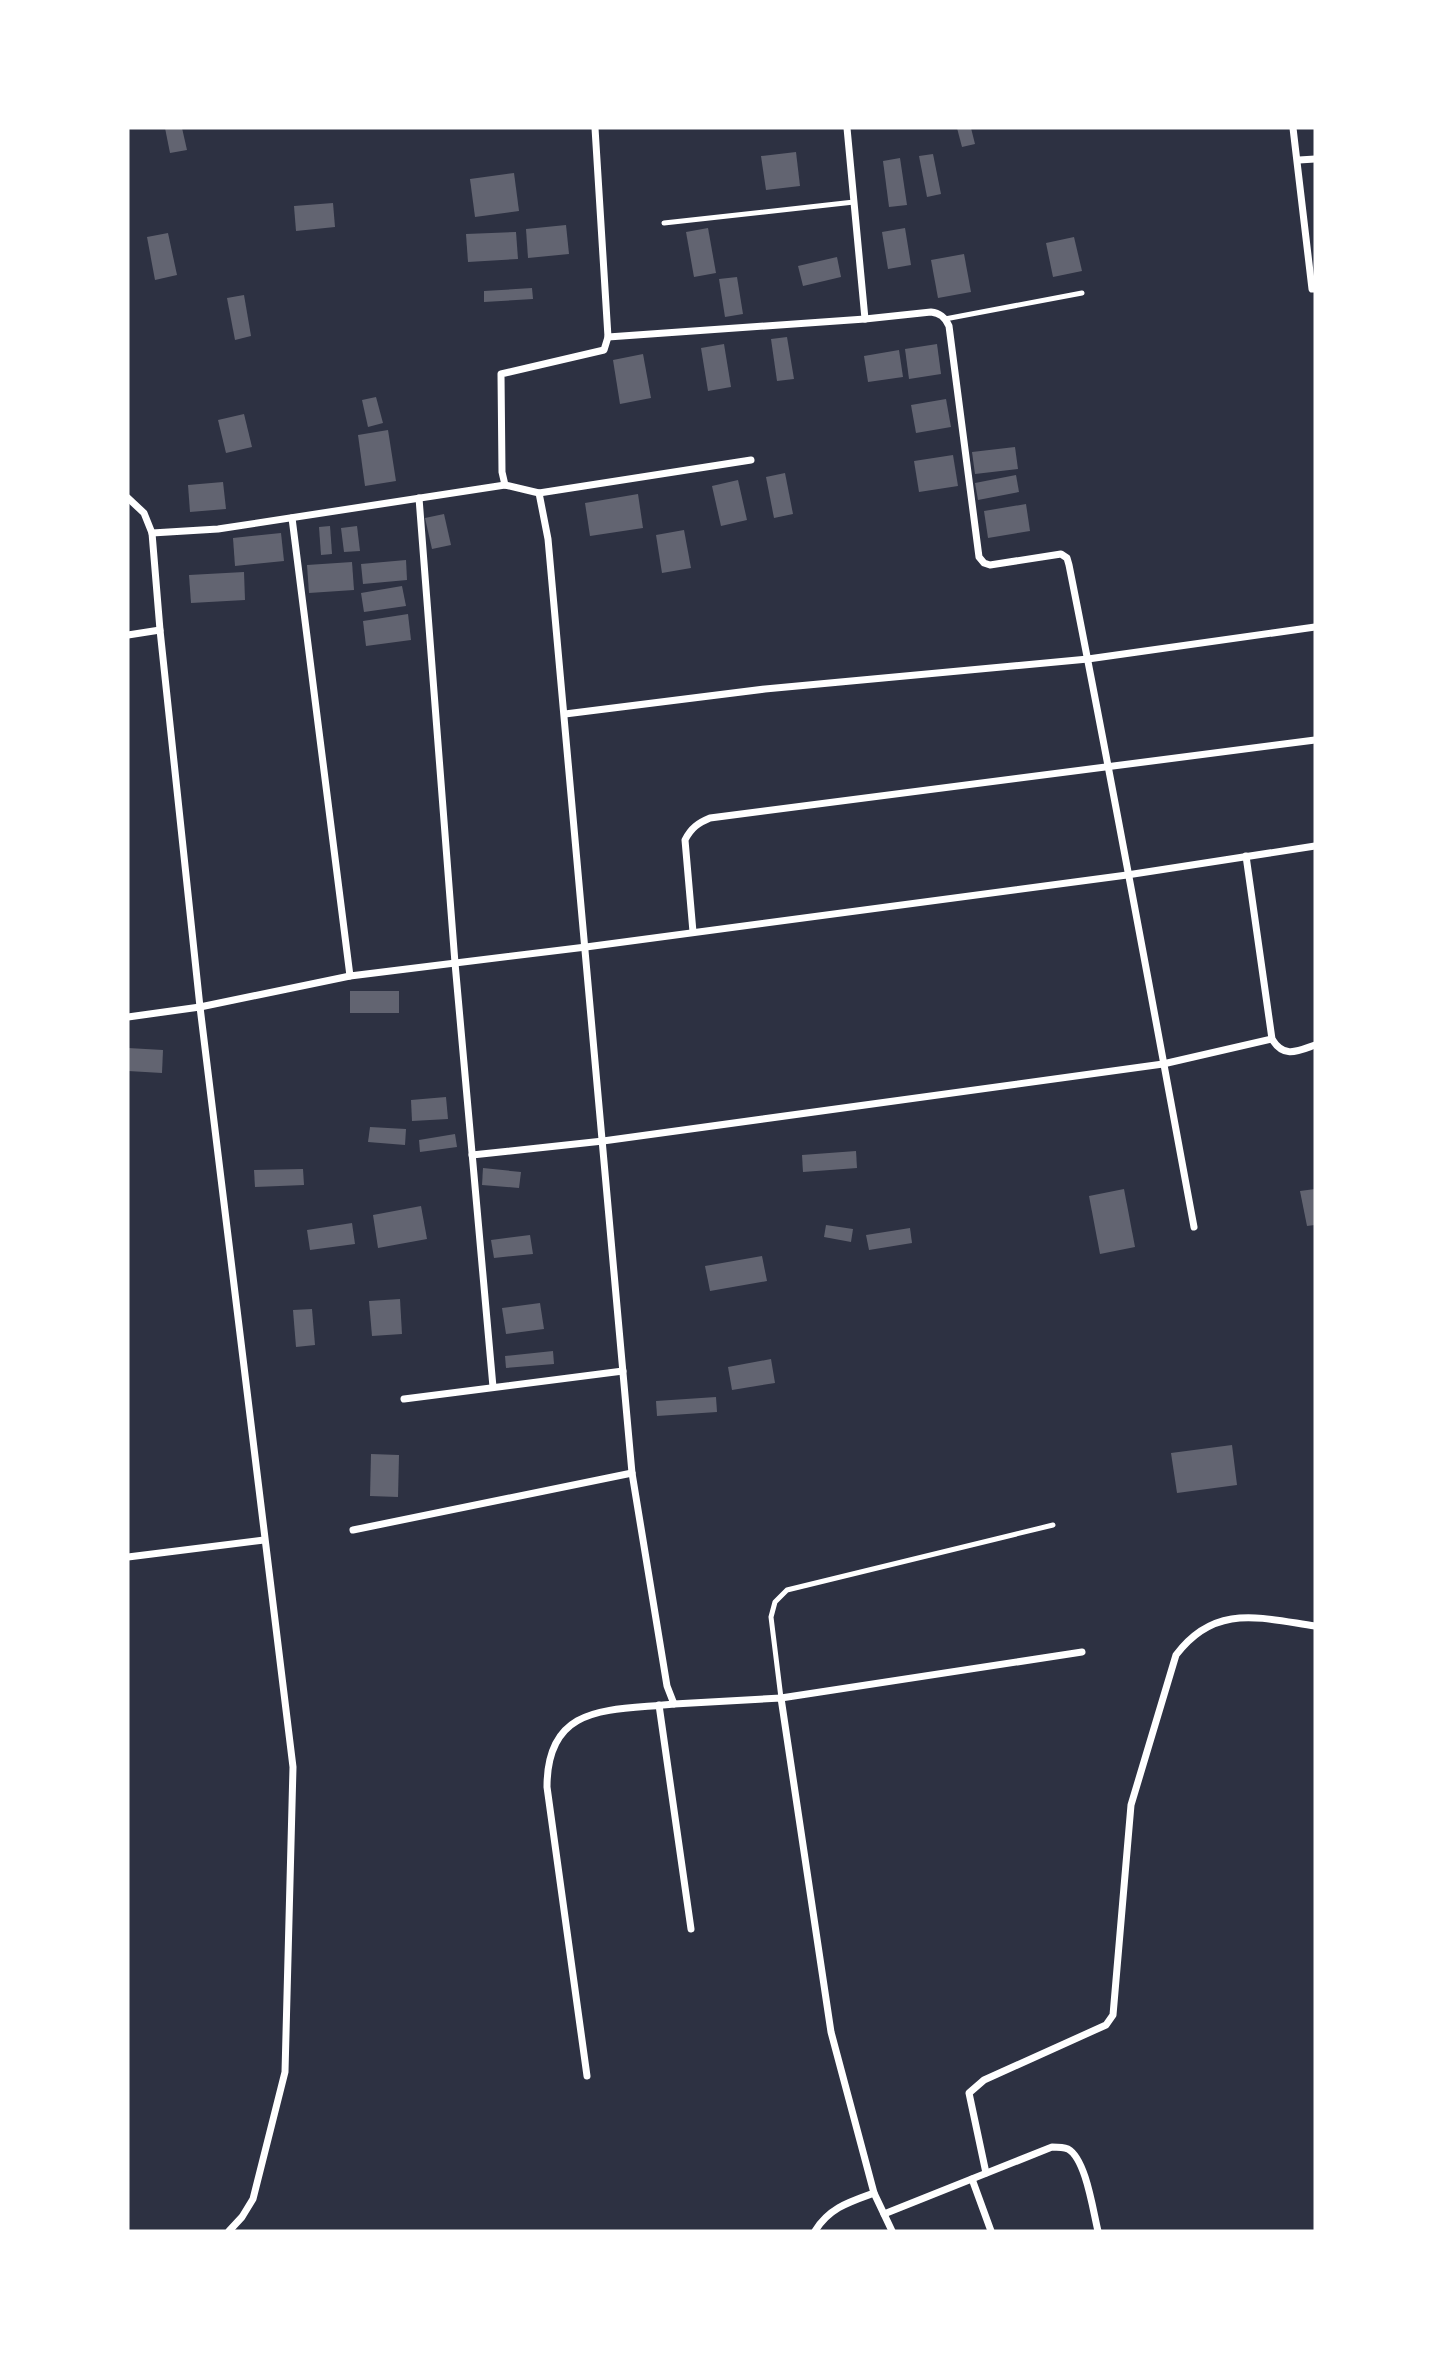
<svg xmlns="http://www.w3.org/2000/svg" width="1443" height="2359" font-family="Overpass,sans-serif">
<style>
.building{fill:#626471}
.lines{fill:none;stroke-linecap:round;stroke-linejoin:round}
.service{stroke:#fff;stroke-width:5}
.minor{stroke:#fff;stroke-width:7}
</style>
<rect width="100%" height="100%" fill="#2d3142"/>
<!-- building -->
<g class="building">
<polygon points="165,128 182,128 187,150 170,153"/>
<polygon points="957,128 971,128 975,144 962,147"/>
<polygon points="796,152 800,186 766,190 761,156"/>
<polygon points="933,154 941,194 927,197 919,156"/>
<polygon points="900,158 907,205 889,207 883,161"/>
<polygon points="514,173 519,211 475,217 470,179"/>
<polygon points="333,203 335,227 296,231 294,206"/>
<polygon points="566,225 569,254 528,258 526,229"/>
<polygon points="708,228 716,273 694,277 686,232"/>
<polygon points="905,228 911,265 888,269 882,232"/>
<polygon points="516,232 518,259 468,262 466,234"/>
<polygon points="168,233 177,275 155,280 147,237"/>
<polygon points="1074,237 1082,271 1053,277 1046,243"/>
<polygon points="964,254 971,292 938,298 931,260"/>
<polygon points="837,257 841,277 803,286 798,266"/>
<polygon points="737,277 743,314 725,317 719,279"/>
<polygon points="532,288 533,299 484,302 484,291"/>
<polygon points="244,295 251,336 235,340 227,298"/>
<polygon points="787,337 794,379 777,381 771,339"/>
<polygon points="724,344 731,387 708,391 701,348"/>
<polygon points="937,344 941,374 909,379 905,349"/>
<polygon points="899,350 903,377 868,382 864,356"/>
<polygon points="643,354 651,398 620,404 613,360"/>
<polygon points="376,397 383,423 368,427 362,400"/>
<polygon points="946,399 951,427 916,433 911,405"/>
<polygon points="244,414 252,447 226,453 218,420"/>
<polygon points="388,430 396,481 365,486 358,435"/>
<polygon points="1015,447 1018,469 975,474 972,452"/>
<polygon points="953,455 958,486 919,492 914,461"/>
<polygon points="785,473 793,514 774,518 766,477"/>
<polygon points="1016,475 1019,492 978,500 975,483"/>
<polygon points="738,480 747,520 721,526 712,486"/>
<polygon points="223,482 226,509 190,512 188,485"/>
<polygon points="638,494 643,528 590,536 585,503"/>
<polygon points="1026,504 1030,531 988,538 984,511"/>
<polygon points="444,514 451,545 432,549 425,518"/>
<polygon points="330,526 332,554 321,555 319,527"/>
<polygon points="357,526 360,551 344,552 341,528"/>
<polygon points="684,530 691,568 662,573 656,535"/>
<polygon points="281,533 284,561 235,566 233,538"/>
<polygon points="406,560 407,580 363,584 361,564"/>
<polygon points="352,562 354,590 309,593 307,565"/>
<polygon points="244,572 245,600 191,603 189,575"/>
<polygon points="402,586 406,606 364,612 361,593"/>
<polygon points="408,614 411,640 366,646 363,621"/>
<rect x="350" y="991" width="49" height="22"/>
<polygon points="128,1048 163,1050 162,1073 128,1071"/>
<polygon points="446,1097 448,1119 412,1121 411,1100"/>
<polygon points="370,1127 406,1129 405,1145 368,1142"/>
<polygon points="455,1134 457,1147 420,1152 419,1140"/>
<polygon points="856,1151 857,1168 803,1172 802,1155"/>
<polygon points="483,1168 521,1172 519,1188 482,1185"/>
<polygon points="303,1169 304,1185 255,1187 254,1170"/>
<polygon points="1124,1189 1135,1247 1100,1254 1089,1196"/>
<polygon points="1315,1189 1315,1225 1307,1226 1300,1191"/>
<polygon points="421,1206 427,1239 378,1248 373,1215"/>
<polygon points="352,1223 355,1244 310,1250 307,1230"/>
<polygon points="826,1225 853,1229 851,1242 824,1237"/>
<polygon points="910,1228 912,1243 869,1250 866,1235"/>
<polygon points="530,1235 533,1254 494,1258 491,1240"/>
<polygon points="762,1256 767,1281 710,1291 705,1266"/>
<polygon points="400,1299 402,1334 372,1336 369,1301"/>
<polygon points="540,1303 544,1329 506,1334 502,1308"/>
<polygon points="312,1309 315,1345 296,1347 293,1310"/>
<polygon points="553,1351 554,1364 506,1368 505,1356"/>
<polygon points="771,1359 775,1383 732,1390 728,1367"/>
<polygon points="716,1397 717,1412 657,1416 656,1401"/>
<polygon points="1232,1445 1237,1485 1177,1493 1171,1453"/>
<polygon points="371,1454 399,1455 398,1497 370,1496"/>
</g>
<g class="lines">
<!-- service -->
<g class="service">
<polyline points="664,223 854,202"/>
<polyline points="945,319 1082,293"/>
<polyline points="781,1698 771,1617 775,1602 787,1590 1053,1525"/>
</g>
<!-- minor -->
<g class="minor">
<polyline points="595,128 608,337 604,350 501,374 502,472 505,485 539,493 548,539 632,1473 667,1686 674,1704 781,1698 831,2032 874,2193 892,2231"/>
<polyline points="847,128 865,319"/>
<polyline points="1293,128 1312,289 1315,289"/>
<polyline points="1299,160 1315,159"/>
<path d="M608,337L865,319L931,312C940,313 945,317 949,326L979,557L984,563L990,565L1061,554L1067,558L1069,565C1113,785 1153,1006 1194,1227"/>
<polyline points="539,493 751,460"/>
<polyline points="128,498 144,513 152,533 160,630 200,1007 293,1767 285,2072 253,2199 242,2217 229,2231"/>
<polyline points="419,498 455,963 493,1387"/>
<polyline points="292,518 350,976"/>
<polyline points="152,533 218,529 505,485"/>
<polyline points="128,635 160,630"/>
<polyline points="565,714 765,689 1088,659 1315,627"/>
<path d="M1246,856L1272,1039C1284,1059 1298,1051 1315,1045"/>
<path d="M693,932L685,840C691,828 698,823 710,818L1315,740"/>
<polyline points="128,1017 200,1007 350,976 586,947 1127,875 1315,846"/>
<polyline points="472,1155 603,1141 1163,1064 1272,1039"/>
<polyline points="404,1399 623,1371"/>
<polyline points="353,1530 632,1473"/>
<polyline points="128,1557 264,1540"/>
<polyline points="781,1698 1082,1652"/>
<polyline points="659,1705 691,1929"/>
<path d="M587,2076L547,1787C547,1702 611,1711 674,1704"/>
<path d="M986,2173L969,2093L984,2080L1106,2025L1113,2015L1131,1805L1176,1655C1215,1603 1260,1618 1315,1626"/>
<polyline points="972,2179 991,2231"/>
<path d="M884,2214L1052,2147C1057,2147 1063,2147 1068,2149C1086,2159 1093,2211 1098,2231"/>
<path d="M815,2231C829,2208 849,2202 874,2193"/>
</g>
</g>
<!-- border -->
<rect width="1443" height="2359" fill="none" stroke="#ffffff" stroke-width="259"/>
</svg>
